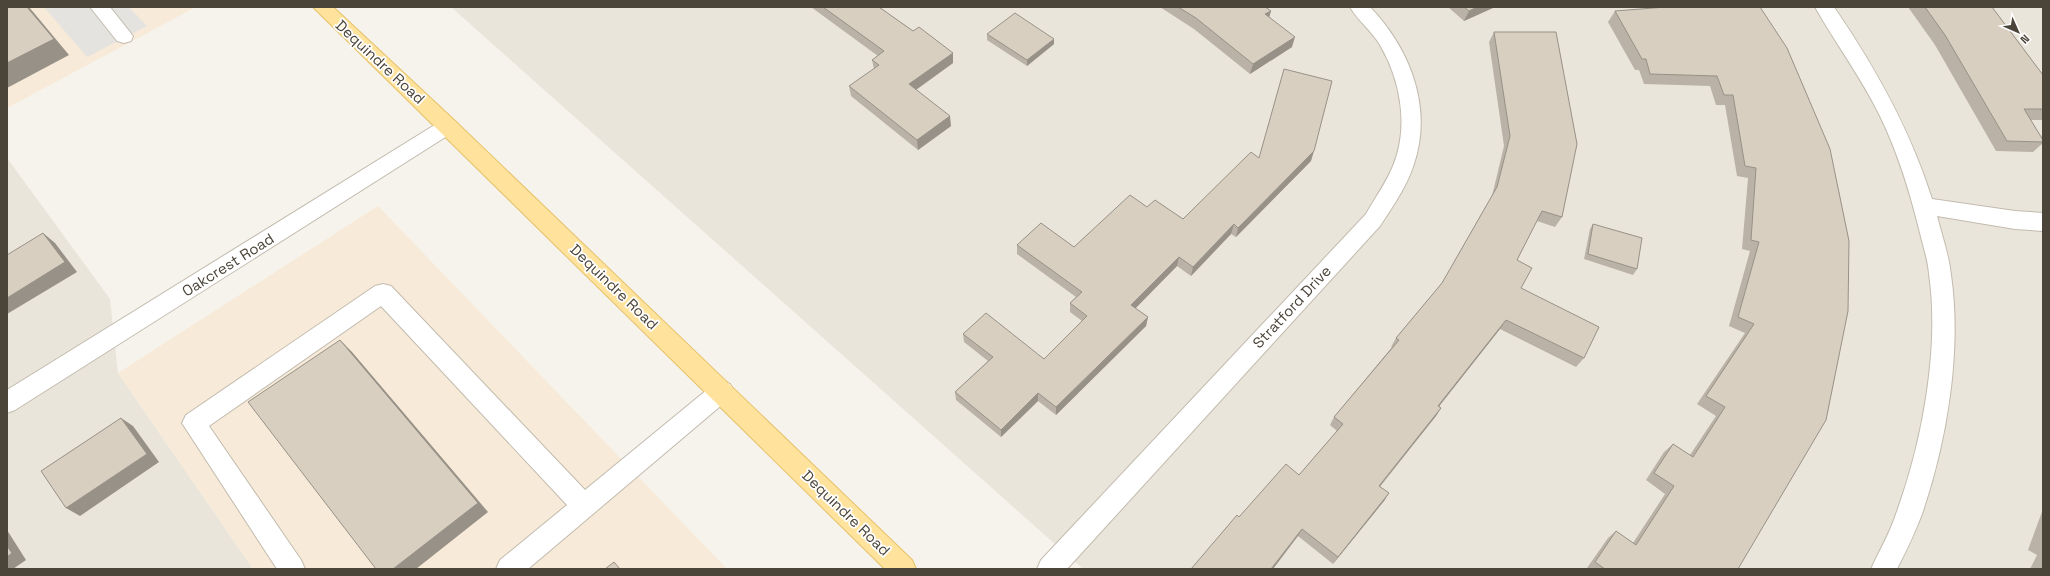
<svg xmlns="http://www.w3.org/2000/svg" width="2050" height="576" font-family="'Space Grotesk',sans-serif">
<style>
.residential{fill:#eae5da}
.commercial{fill:#f7ead8}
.parking{fill:#e5e3e0}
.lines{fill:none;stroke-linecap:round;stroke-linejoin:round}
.minor-casing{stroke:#c2bbae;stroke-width:2}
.major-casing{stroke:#e6c16a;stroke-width:2}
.minor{fill:#fff;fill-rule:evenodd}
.major{fill:#ffe39c;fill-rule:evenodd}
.wall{fill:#bab2a6}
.shaded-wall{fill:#979187}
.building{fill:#d8cfc1;stroke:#979187}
.labels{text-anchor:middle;stroke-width:3.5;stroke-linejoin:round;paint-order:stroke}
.street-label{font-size:15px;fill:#4b4439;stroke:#fff}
</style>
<rect width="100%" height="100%" fill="#f6f3ec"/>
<!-- residential -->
<g class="residential">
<polygon points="451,7 2043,7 2043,569 1083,569"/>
<polygon points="7,158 110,299 118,373 253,569 7,569"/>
</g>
<!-- commercial -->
<g class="commercial">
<polygon points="7,7 196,7 7,108"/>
<polygon points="378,206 727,569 253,569 118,373"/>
</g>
<!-- parking -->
<polygon class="parking" points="44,7 129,7 147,26 87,57"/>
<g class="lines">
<!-- minor casing -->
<g class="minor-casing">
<g id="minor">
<polygon points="90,7 110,7 133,36 131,41 124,43 117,41"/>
<path d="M1350,7H1370C1410,49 1433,107 1414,164C1407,186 1393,206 1380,226L1067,569H1037L1041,560L1366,214C1375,198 1386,183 1393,166C1409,127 1401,81 1380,45C1372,31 1358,21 1350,7Z"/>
<path d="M1815,7H1834C1875,67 1910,129 1932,199L2015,211L2043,213V231L2015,229L1937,216C1942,236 1949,255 1951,275C1962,351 1947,441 1922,514C1915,533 1906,551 1897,569H1871C1879,551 1890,533 1896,514C1922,444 1940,348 1929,274C1928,260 1923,246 1920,233C1910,192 1898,153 1880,116C1861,77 1836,44 1815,7Z"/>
<polygon points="448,118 455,121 458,126 455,131 15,410 7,413 7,390 441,121"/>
<polygon points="383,284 391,286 585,490 714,384 722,381 730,384 734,391 730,398 528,569 496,569 500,560 567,505 381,306 209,426 301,560 305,569 277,569 182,423 186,415 375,286"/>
</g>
</g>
<!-- major casing -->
<g class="major-casing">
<polygon id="major" points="313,7 333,7 455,121 912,560 916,569 885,569"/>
</g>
<!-- minor -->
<use href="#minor" class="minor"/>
<!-- major -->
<use href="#major" class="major"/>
</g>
<!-- wall -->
<g class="wall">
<polygon points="811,7 879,7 913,31 953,53 953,63 916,90 951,126 918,150 851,96 849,86 874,69 872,60 878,56"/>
<polygon points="1160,7 1265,7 1271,11 1269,17 1292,47 1250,74 1194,29"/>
<polygon points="1448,7 1495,7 1464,21"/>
<polygon points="1908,7 1992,7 2043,75 2043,120 2031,120 2043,140 2043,143 2033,152 1996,151 1935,45"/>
<polygon points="1615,11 1787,48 1738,569 1588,569 1587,568 1608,538 1616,531 1633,543 1665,494 1646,480 1664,452 1673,444 1690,455 1716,416 1697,404 1745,333 1729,326 1750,251 1742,249 1748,178 1737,176 1725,105 1716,105 1710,86 1644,84 1639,70 1635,70 1608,22"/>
<polygon points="1494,32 1562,217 1555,227 1537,221 1517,260 1521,288 1584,358 1576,367 1500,329 1439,406 1441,408 1436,416 1380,487 1389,493 1384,501 1333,564 1298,536 1239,517 1299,475 1337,431 1330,425 1334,417 1392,347 1391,347 1396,338 1442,283 1492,196 1504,146 1489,42"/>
<polygon points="987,34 1054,44 1027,66 987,40"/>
<polygon points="1311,161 1236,237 1231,234 1191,276 1177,266 1135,308 1148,317 1146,326 1056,415 1038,401 1001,437 956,400 955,392 988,361 964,342 963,334 1044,359 1082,321 1070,312 1070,303 1076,297 1017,254 1017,245 1074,247 1147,207 1183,219"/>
<polygon points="1593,224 1637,269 1633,275 1584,259 1590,229"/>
<polygon points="2043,509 2043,569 2030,569 2037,555 2028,550"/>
</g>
<!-- shaded-wall -->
<g class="shaded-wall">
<polygon points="27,7 29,7 69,55 7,88 7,63"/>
<polygon points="1477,7 1495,7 1464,21 1469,11"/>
<polygon points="1271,11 1268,21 1265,14"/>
<polygon points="1295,37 1292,47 1250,74 1253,64"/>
<polygon points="1054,39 1054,44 1027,66 1027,60"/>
<polygon points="953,53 953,63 910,94 909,84"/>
<polygon points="950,116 951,126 918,150 917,140"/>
<polygon points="1314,151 1311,161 1236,237 1238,228"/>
<polygon points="1234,224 1231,234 1191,276 1193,267"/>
<polygon points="43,233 55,243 77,272 7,314 7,298"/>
<polygon points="1179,257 1177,266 1130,314 1131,305"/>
<polygon points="1148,317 1146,326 1056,415 1056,407"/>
<polygon points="1506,320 1500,329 1433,414 1438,406"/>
<polygon points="340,340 352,352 488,512 416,569 393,569"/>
<polygon points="1038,393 1038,401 1001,437 1001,430"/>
<polygon points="1441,408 1436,416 1374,493 1379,486"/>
<polygon points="121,418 133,426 159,462 80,516 66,508"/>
<polygon points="1389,493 1384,501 1333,564 1338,557"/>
<polygon points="1302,529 1298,536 1273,569 1271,569"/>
<polygon points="7,530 26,560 13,569 7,569"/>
</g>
<!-- building -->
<g class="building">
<polygon points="7,7 27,7 54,39 7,63"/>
<polygon points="823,7 879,7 913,31 919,27 953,53 909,84 950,116 917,140 849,86 879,65 872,60 884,51"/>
<polygon points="1178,7 1265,7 1271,11 1265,14 1295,37 1253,64 1196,18"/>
<polygon points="1464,7 1477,7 1469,11"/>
<polygon points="1666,7 1760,7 1787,48 1830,149 1849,241 1848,311 1826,420 1738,569 1605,569 1595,562 1616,531 1636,545 1674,486 1654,473 1673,444 1693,457 1725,407 1706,396 1754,324 1738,317 1759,242 1751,240 1756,168 1745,166 1733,95 1724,95 1717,76 1650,74 1646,59 1642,59 1615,11"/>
<polygon points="1925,7 1992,7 2043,75 2043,109 2024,109 2043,140 2043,142 2007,141 1945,35"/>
<polygon points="1015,13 1054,39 1027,60 987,34"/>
<polygon points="1494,32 1556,32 1577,144 1562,217 1542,211 1517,260 1532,268 1521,288 1599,327 1584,358 1506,320 1438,406 1441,408 1379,486 1389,493 1338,557 1302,529 1271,569 1191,569 1237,515 1239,517 1286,464 1299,475 1343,424 1334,417 1399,340 1396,338 1442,283 1497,187 1510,136"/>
<polygon points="1284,69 1332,81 1314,151 1238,228 1234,224 1193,267 1179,257 1131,305 1148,317 1056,407 1038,393 1001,430 955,392 993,357 963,334 986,313 1044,359 1087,316 1070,303 1082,292 1017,245 1041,223 1074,247 1130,195 1147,207 1155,200 1183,219 1251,152 1259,158"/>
<polygon points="1593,224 1642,238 1637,269 1588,254"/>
<polygon points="43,233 65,262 7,298 7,255"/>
<polygon points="340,340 478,503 393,569 376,569 248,402"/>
<polygon points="121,418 147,454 66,508 41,471"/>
<polygon points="7,546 12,553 7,557"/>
<polygon points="614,562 620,569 605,569"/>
</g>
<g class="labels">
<!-- street labels -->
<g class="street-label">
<text transform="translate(380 62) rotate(43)" y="5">Dequindre Road</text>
<text transform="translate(228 265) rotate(-32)" y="5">Oakcrest Road</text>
<text transform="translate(614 287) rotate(44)" y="5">Dequindre Road</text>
<text transform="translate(1292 307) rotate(-47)" y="5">Stratford Drive</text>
<text transform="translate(846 513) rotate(44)" y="5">Dequindre Road</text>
</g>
</g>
<!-- border -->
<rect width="2050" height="576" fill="none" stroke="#4b4439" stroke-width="16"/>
<!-- north arrow -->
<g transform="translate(2018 32) rotate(135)" stroke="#ffffff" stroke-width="3" paint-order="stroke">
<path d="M0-3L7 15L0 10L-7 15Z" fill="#4b4439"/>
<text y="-6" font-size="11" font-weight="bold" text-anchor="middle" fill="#4b4439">N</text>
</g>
</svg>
